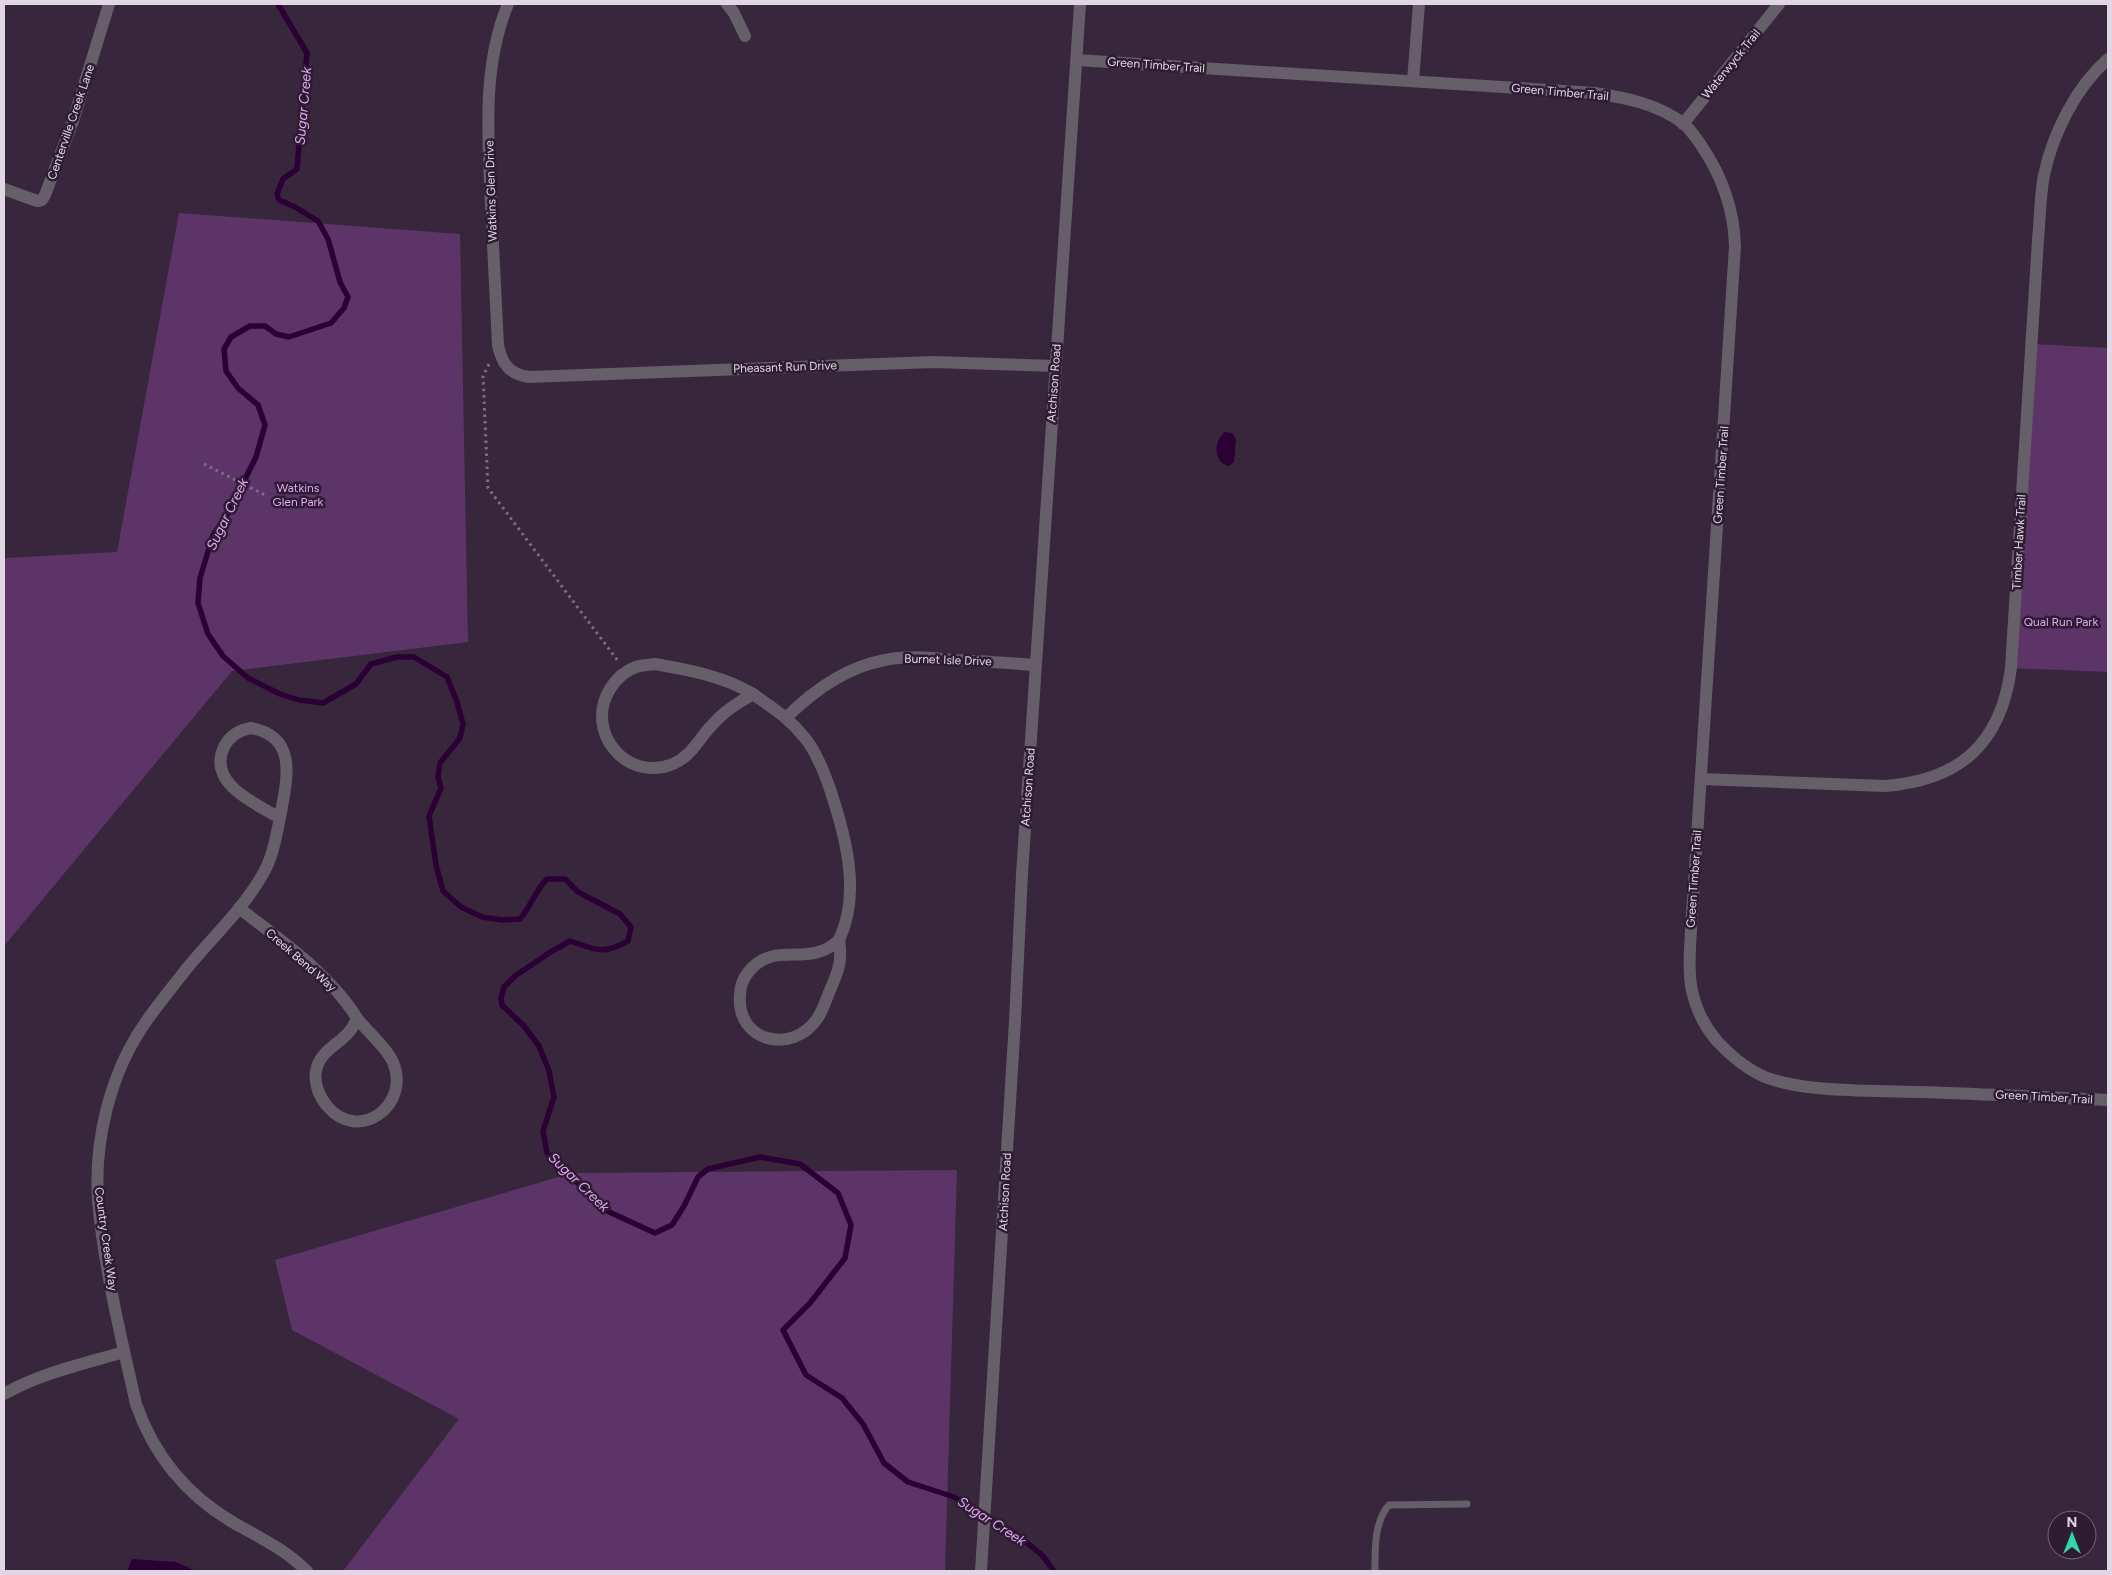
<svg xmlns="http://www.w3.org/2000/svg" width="2112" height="1575" font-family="Figtree,sans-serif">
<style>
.green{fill:#5d3468}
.water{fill:#2b0135}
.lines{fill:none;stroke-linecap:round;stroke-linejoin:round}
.stream{stroke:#2b0135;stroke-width:5.5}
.path{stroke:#7c6e80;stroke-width:3;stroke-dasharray:2.5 4;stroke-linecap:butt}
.service{stroke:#665e69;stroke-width:7}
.minor{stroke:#665e69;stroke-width:12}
.labels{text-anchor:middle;stroke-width:5;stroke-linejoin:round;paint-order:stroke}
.street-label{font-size:12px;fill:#e1d6e4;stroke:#2d1c32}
.park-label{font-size:12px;fill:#e5a8f6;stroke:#2d1c32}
.water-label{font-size:14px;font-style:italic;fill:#e3a7f4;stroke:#2d1c32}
</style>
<rect width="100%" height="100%" fill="#37263c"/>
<!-- green -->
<g class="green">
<polygon points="179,213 460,234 468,642 232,671 4,946 4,558 117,552"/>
<polygon points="2031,344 2108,348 2108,672 2011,668"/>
<polygon points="957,1170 945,1571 343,1571 459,1419 292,1330 275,1260 572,1173"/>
</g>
<!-- water -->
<g class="water">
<path d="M1225,432L1232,433L1236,439L1234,462L1229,466C1213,463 1213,441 1225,432Z"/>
<polygon points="132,1559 176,1562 196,1571 127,1571"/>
</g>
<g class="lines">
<!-- stream -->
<path class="stream" d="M278,4L307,53L297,169L283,179L277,194L279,200L295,207L318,221L328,239L340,282L348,297L344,308L331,323L289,337L276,334L265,326H250L231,337L224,349L226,371L238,388L258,405L265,425L256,457L227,515L213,535L200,578L198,603L208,634L223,656L248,678L280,694L299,700L323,703L356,684L371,664L397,657H414L447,677L457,702L463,724L460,738L440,763L438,777L441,788L429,816L436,865L443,891L461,907L482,917L502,920L520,919C532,905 534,892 547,879H565L578,892L620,914L631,927L628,941C603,955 596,950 570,941L549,953L515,976L504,987L501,998L502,1005L524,1026L539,1046L549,1071L554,1097L543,1131L547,1153L605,1210L655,1233L672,1225L684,1206L698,1177L708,1169L760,1157L800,1164L838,1193L851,1225L845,1258L810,1303L783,1330L806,1375L842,1398L863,1424L884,1463L908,1482L954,1497L1016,1534L1042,1555L1054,1571"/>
<!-- path -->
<g class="path">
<polyline points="489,364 483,376 488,488 618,661"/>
<polyline points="204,464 265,495"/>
</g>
<!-- service -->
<path class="service" d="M1375,1571C1375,1549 1374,1522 1389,1505L1467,1504"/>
<!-- minor -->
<g class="minor">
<path d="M508,4C482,66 488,138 491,204C493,251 496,298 498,345C502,364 509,374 529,377L934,362L1055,366"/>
<polyline points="727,4 734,13 745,36"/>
<path d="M1077,60L1595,93C1627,98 1658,104 1684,124C1691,130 1696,138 1701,145C1722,176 1734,209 1735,246L1691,930C1690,950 1688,971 1692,991C1696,1009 1705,1027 1717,1041C1731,1056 1746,1069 1765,1077C1806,1093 1874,1090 1919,1092C1982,1094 2045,1097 2108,1100"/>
<polyline points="1413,81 1419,4"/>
<polyline points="1683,124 1779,4"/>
<polyline points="4,189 37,201 42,200 45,195 73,121 109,4"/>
<path d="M655,664C689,670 723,676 753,694C738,703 724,711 713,724C699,738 692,756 673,764C626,783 584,731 610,689C616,679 625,671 636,667C642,665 649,665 655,664Z"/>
<path d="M753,694C774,709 788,717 805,738C817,753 825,774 831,792C846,838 861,894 839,940"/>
<path d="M787,717C814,690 847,667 885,660C908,655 932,658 955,660C981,661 1008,663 1035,665"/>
<path d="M251,728C300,737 286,782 280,818C254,803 207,783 224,747C230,735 239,730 251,728Z"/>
<path d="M1701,779L1885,786C1961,780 2001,743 2011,668L2038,240C2040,218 2040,196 2044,175C2053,133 2076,87 2108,59"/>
<path d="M280,818C276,836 273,856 264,872C243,910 210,939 184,972C170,990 155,1008 143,1026C110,1075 94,1141 98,1200C104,1268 121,1337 136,1404C154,1456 186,1495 234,1523C261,1538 284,1549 307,1571"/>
<path d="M239,908C280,940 329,973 357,1018"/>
<path d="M839,940C843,963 837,974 828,995C825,1003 822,1012 817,1019C792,1055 736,1042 740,995C740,986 744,977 750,970C776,940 809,969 839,940Z"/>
<path d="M357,1018C368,1033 385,1045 393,1062C411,1105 359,1144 327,1106C319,1096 314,1084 316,1071C320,1049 342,1044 352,1028C354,1026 355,1021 357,1018Z"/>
<path d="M4,1394C41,1373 83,1364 124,1352"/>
<polyline points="981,1571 1015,1021 1022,874 1080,4"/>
</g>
</g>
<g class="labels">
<!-- street labels -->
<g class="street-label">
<text transform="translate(1731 64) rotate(-51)" y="4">Waterwyck Trail</text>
<text transform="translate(1156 65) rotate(4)" y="4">Green Timber Trail</text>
<text transform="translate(1560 92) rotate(5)" y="4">Green Timber Trail</text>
<text transform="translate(71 122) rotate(-71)" y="4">Centerville Creek Lane</text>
<text transform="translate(491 191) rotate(-92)" y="4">Watkins Glen Drive</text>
<text transform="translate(785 367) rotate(-2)" y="4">Pheasant Run Drive</text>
<text transform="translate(1054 383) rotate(-86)" y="4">Atchison Road</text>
<text transform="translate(1721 475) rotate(-86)" y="4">Green Timber Trail</text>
<text transform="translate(2019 542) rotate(-87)" y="4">Timber Hawk Trail</text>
<text transform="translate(948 660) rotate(2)" y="4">Burnet Isle Drive</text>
<text transform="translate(1028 787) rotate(-86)" y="4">Atchison Road</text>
<text transform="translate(1694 879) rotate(-86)" y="4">Green Timber Trail</text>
<text transform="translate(301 960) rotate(41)" y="4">Creek Bend Way</text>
<text transform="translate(2044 1097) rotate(3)" y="4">Green Timber Trail</text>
<text transform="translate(1005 1192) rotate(-87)" y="4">Atchison Road</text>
<text transform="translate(106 1239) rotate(82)" y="4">Country Creek Way</text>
</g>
<!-- park labels -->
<g class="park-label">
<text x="298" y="492">Watkins<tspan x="298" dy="14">Glen Park</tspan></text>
<text x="2061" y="626">Qual Run Park</text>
</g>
<!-- water labels -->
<g class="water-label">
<text transform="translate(303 106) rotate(-85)" y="5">Sugar Creek</text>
<text transform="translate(227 514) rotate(-64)" y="5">Sugar Creek</text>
<text transform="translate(579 1182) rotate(44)" y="5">Sugar Creek</text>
<text transform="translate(992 1521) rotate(33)" y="5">Sugar Creek</text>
</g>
</g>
<!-- border -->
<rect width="2112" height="1575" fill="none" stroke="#e1d6e4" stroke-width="10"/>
<!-- north arrow -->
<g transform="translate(2072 1535)"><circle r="24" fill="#2d1c32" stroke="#756679"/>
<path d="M0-4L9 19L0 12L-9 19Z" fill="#35d4a7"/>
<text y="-8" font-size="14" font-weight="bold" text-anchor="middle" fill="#e1d6e4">N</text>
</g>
</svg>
